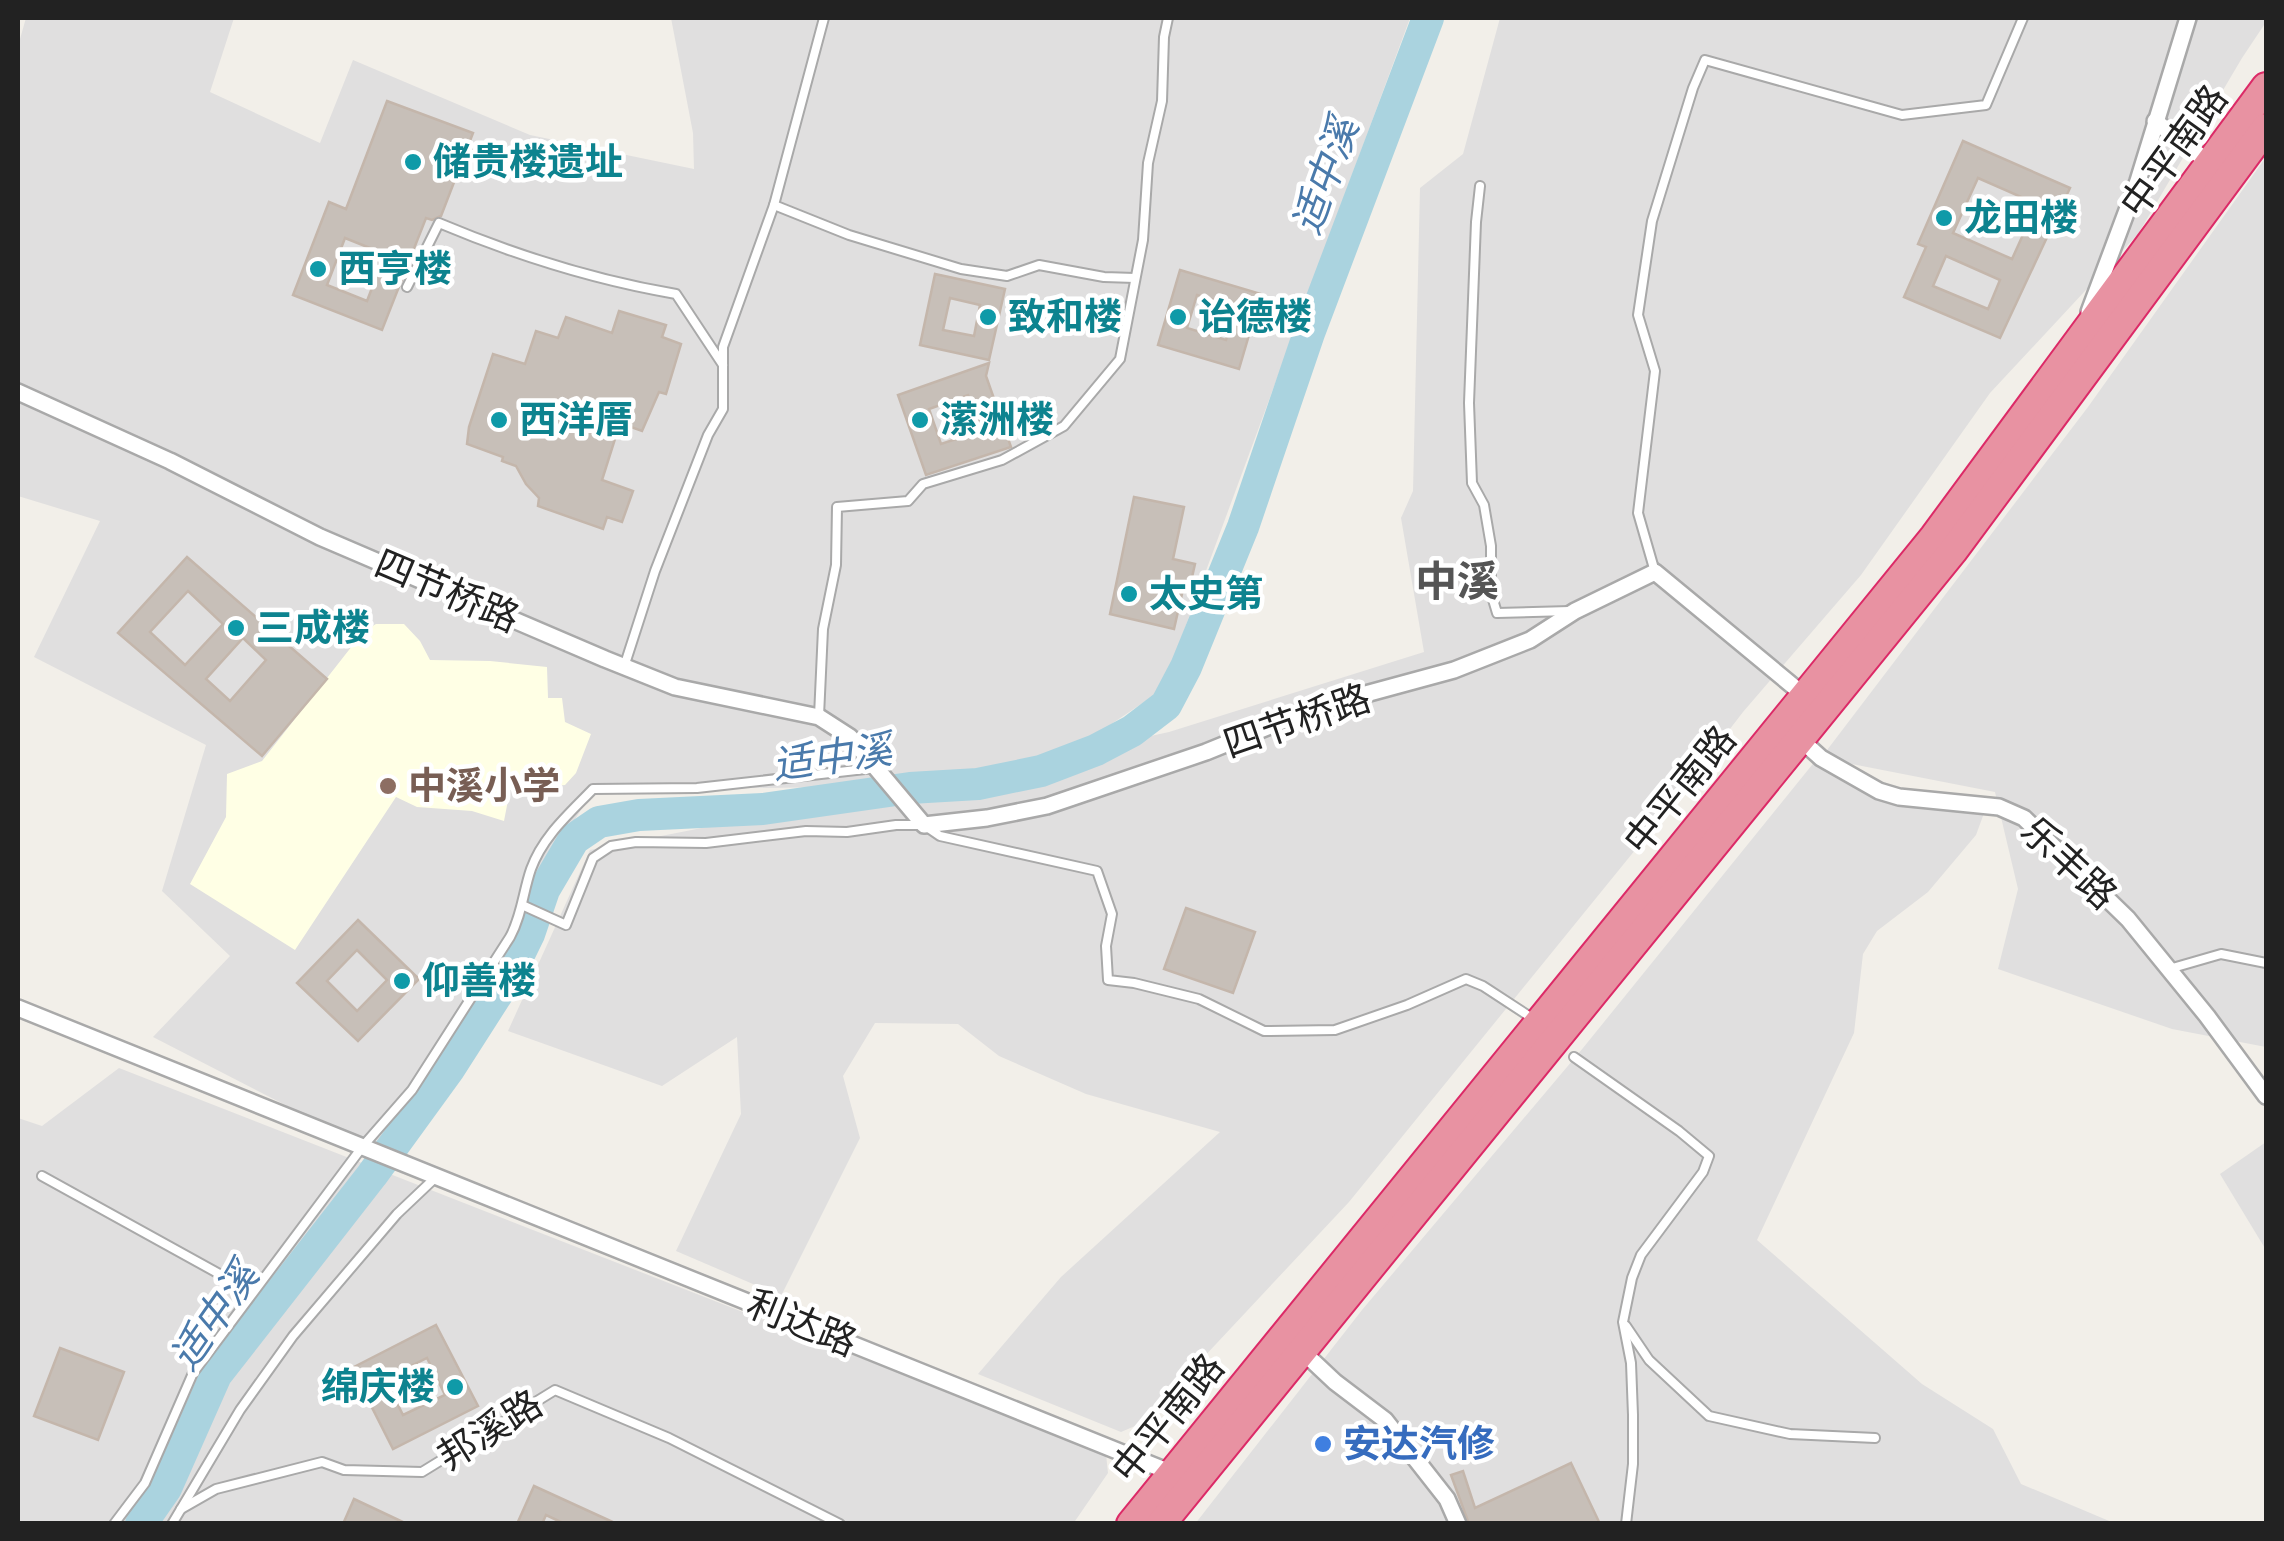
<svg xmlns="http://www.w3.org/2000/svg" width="2284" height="1541" font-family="'Sofia Sans Condensed','Noto Sans SC',sans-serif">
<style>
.residential{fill:#e0dfdf}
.education{fill:#ffffe5}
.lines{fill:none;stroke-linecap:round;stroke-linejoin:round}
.river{stroke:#aad3df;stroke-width:32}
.building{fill:#c7bfb8;stroke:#c4b6ab;stroke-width:2.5;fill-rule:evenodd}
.lane-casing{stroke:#a9a9a9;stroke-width:12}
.street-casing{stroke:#a9a9a9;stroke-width:20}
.highway-casing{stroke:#dc2a67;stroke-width:32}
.lane{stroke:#fff;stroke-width:8}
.street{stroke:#fff;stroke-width:15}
.highway{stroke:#e892a2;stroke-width:28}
.culture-dot{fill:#0f9aa8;stroke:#fff;stroke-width:4}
.education-dot{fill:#8d6e63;stroke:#fff;stroke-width:4}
.shop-dot{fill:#3f7fe0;stroke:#fff;stroke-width:4}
.labels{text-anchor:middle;stroke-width:9;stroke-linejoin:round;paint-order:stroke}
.street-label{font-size:38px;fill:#222;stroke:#fff}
.culture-label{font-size:38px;font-weight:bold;fill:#0d838f;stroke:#fff;text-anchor:start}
.education-label{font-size:38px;font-weight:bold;fill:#785e54;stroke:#fff;text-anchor:start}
.shop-label{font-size:38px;font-weight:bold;fill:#366cbe;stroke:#fff;text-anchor:start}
.water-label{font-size:40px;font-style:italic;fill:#4a7aab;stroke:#fff}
.quarter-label{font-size:42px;font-weight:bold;fill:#555;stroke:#fff}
</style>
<rect width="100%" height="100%" fill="#f2efe9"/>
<!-- residential -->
<g class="residential">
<polygon points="26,18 234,18 210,92 320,143 353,60 530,135 694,169 693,133 671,18 1410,18 1162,690 1086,741 1023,764 1169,732 1424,652 1401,518 1413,491 1420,188 1463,154 1500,18 2266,18 2266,22 2242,58 2138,234 1990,393 1861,575 1743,712 1666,812 1349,1202 1142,1423 1121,1432 978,1374 1061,1277 1220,1132 1086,1094 999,1056 958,1024 875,1023 843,1076 860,1138 781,1296 676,1251 741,1114 737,1037 662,1086 508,1031 590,850 914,786 593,790 373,1150 153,1037 230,956 162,891 206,745 34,657 100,521 18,496 18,46"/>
<polygon points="2266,157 2266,1047 2172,1029 1998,969 2018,889 1995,792 1821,758 2088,407"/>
<polygon points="1816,760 1879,797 1987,805 1976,835 1928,892 1877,931 1863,954 1854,1033 1757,1240 1922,1384 1993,1429 2021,1484 2114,1523 1195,1524 1362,1310 1583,1048"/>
<polygon points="119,1068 1106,1454 1108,1473 1073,1524 18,1524 18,1118 42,1126"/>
<polygon points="2266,1142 2266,1250 2220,1174"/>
</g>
<!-- education -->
<polygon class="education" points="376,624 404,624 420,641 430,660 490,661 547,667 548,698 562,698 565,722 591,734 576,773 565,785 510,790 504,821 472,811 417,807 396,797 295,950 190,884 226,817 227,774 262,761 363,632"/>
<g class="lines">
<!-- river -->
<polyline class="river" points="141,1524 166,1488 216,1375 372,1175 449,1069 508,977 529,934 544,890 574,839 599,822 639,815 763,809 910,788 978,784 1041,771 1096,750 1132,731 1166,705 1186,667 1243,527 1309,333 1428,18"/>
</g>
<!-- building -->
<g class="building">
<path d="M387,101L473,133L441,216L432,220L426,218L382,330L293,295L329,202L346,209ZM345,238L385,254L367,301L327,285Z"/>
<path d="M1963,141L2070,188L2000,338L1904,297L1926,247L1918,244ZM1978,178L2037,204L2012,259L1953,233ZM1946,256L2000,280L1988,309L1933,286Z"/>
<path d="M1180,270L1261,294L1239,369L1158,345ZM1197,295L1236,306L1226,340L1187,328Z"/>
<path d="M935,274L1005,289L989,360L920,345ZM950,298L980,305L974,336L943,330Z"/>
<polygon points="619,311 666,325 662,337 681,344 666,394 659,392 642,431 620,423 602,480 633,491 622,522 607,517 603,529 538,506 539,498 526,484 516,466 502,461 503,457 467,444 469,427 493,354 525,364 536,331 558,338 566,317 612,333"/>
<path d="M989,363L986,376L1011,447L926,475L898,395ZM968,395L981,431L941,444L929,409Z"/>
<polygon points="1134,497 1184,507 1173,559 1195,564 1190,586 1184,585 1174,629 1110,614"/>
<path d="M187,557L327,679L262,756L118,633ZM188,591L223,624L185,665L150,632ZM243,638L266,660L230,701L206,679Z"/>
<polygon points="1186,908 1255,932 1233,993 1164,969"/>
<path d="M358,920L419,979L358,1041L297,983ZM357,950L387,980L357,1011L327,981Z"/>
<path d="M436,1325L478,1406L393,1449L352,1368ZM427,1358L445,1395L403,1415L385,1379Z"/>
<polygon points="60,1348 124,1372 98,1440 34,1416"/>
<polygon points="1571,1463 1600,1524 1469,1524 1451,1475 1463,1471 1475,1508"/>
<polygon points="534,1486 617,1524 565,1524 546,1515 542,1524 517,1524"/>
<polygon points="354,1499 407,1524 343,1524"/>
</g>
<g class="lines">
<!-- lane casing -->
<g class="lane-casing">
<g id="lane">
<polyline points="1480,186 1476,222 1469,403 1472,483 1484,505 1491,546 1491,593 1497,613 1570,611"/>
<polyline points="774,205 849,235 961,269 1007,276 1039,265 1104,277 1135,278"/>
<path d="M407,287L439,223C515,255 594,280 676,294L723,365"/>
<polyline points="1655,572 1638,513 1655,371 1638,315 1652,221 1693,88 1705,60 1902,115 1986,105 2023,18"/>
<polyline points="624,667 655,571 708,435 723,409 723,347 774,205 824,18"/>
<polyline points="819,716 823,629 836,565 837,507 908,501 923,484 1002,460 1064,426 1120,359 1143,240 1148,163 1162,101 1164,37 1168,18"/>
<polyline points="522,905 566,925 593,858 611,846 636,842 706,843 806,831 847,832 896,825 924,825 940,836 1097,871 1112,914 1106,946 1108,980 1134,983 1199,999 1264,1031 1335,1030 1407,1005 1466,979 1483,986 1535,1020"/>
<polyline points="2169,969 2221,954 2266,963"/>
<polyline points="1574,1057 1679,1131 1709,1156 1703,1172 1641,1255 1632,1278 1623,1322 1631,1363 1633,1415 1633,1464 1626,1524"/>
<polyline points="42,1176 252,1292"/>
<polyline points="1626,1326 1649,1360 1709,1416 1790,1434 1875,1438"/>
<polyline points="181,1509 216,1489 322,1462 344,1470 422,1472 555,1390 669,1438 840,1524"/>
<path d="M114,1524L145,1483L193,1373L363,1146L412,1090L510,937C522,915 523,892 531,869C543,836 569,814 593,789L697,788L874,768"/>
<polyline points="172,1524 240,1410 293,1336 397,1214 436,1177"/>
</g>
</g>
<!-- street casing -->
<g class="street-casing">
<g id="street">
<polyline points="2155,121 2211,164"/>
<polyline points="2089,312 2138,181 2188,18"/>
<polyline points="18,392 170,461 320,537 605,659 675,687 819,717 850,737 924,825 987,818 1047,806 1206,752 1314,708 1454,670 1530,640 1575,611 1655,572 1805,696"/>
<polyline points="1800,739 1821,758 1879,791 1899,797 1999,807 2024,818 2128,919 2207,1016 2266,1096"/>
<polyline points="18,1008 1172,1473"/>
<polyline points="1302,1351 1335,1382 1385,1420 1447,1499 1458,1524"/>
</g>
</g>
<!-- highway casing -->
<g class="highway-casing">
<g id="highway">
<polyline points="1131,1524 1934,537 2266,87"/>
<polyline points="1161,1524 1953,551 2266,128"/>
</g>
</g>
<!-- lane -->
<use href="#lane" class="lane"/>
<!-- street -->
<use href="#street" class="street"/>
<!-- highway -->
<use href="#highway" class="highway"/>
</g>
<!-- markers -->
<g class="culture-dot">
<circle cx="413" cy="162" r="10"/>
<circle cx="1944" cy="218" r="10"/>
<circle cx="318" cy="269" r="10"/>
<circle cx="988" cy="317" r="10"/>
<circle cx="1178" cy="317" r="10"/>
<circle cx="499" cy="420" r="10"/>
<circle cx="920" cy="420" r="10"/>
<circle cx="1129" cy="594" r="10"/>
<circle cx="236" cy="628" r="10"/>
<circle cx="402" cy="981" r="10"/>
<circle cx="455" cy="1387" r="10"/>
</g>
<circle class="education-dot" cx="388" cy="786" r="10"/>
<circle class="shop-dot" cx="1323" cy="1444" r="10"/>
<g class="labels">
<!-- street labels -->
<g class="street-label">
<text transform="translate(2174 151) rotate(-54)" y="13">中平南路</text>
<text transform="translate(447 591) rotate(23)" y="13">四节桥路</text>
<text transform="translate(1297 721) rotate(-19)" y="13">四节桥路</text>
<text transform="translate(1680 790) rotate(-51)" y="13">中平南路</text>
<text transform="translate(2069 863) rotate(43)" y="13">乐丰路</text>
<text transform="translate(802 1323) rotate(22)" y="13">利达路</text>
<text transform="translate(1168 1418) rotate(-51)" y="13">中平南路</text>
<text transform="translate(490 1430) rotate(-32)" y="13">邦溪路</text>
</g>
<!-- culture labels -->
<g class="culture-label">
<text x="433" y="175">储贵楼遗址</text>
<text x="1964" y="231">龙田楼</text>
<text x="338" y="282">西亨楼</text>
<text x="1008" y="330">致和楼</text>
<text x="1198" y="330">诒德楼</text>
<text x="519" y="433">西洋厝</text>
<text x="940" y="433">潆洲楼</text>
<text x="1149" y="607">太史第</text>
<text x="256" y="641">三成楼</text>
<text x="422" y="994">仰善楼</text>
<text x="435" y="1400" text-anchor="end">绵庆楼</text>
</g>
<!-- education labels -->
<g class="education-label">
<text x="408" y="799">中溪小学</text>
</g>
<!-- shop labels -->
<g class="shop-label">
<text x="1343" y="1457">安达汽修</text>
</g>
<!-- water labels -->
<g class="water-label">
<text transform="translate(1325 176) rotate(-70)" y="14">适中溪</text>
<text transform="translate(832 757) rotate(-8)" y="14">适中溪</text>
<text transform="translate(214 1316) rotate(-55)" y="14">适中溪</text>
</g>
<!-- quarter labels -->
<g class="quarter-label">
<text x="1457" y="596">中溪</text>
</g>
</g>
<!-- border -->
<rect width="2284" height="1541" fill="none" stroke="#222222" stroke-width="40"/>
</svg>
